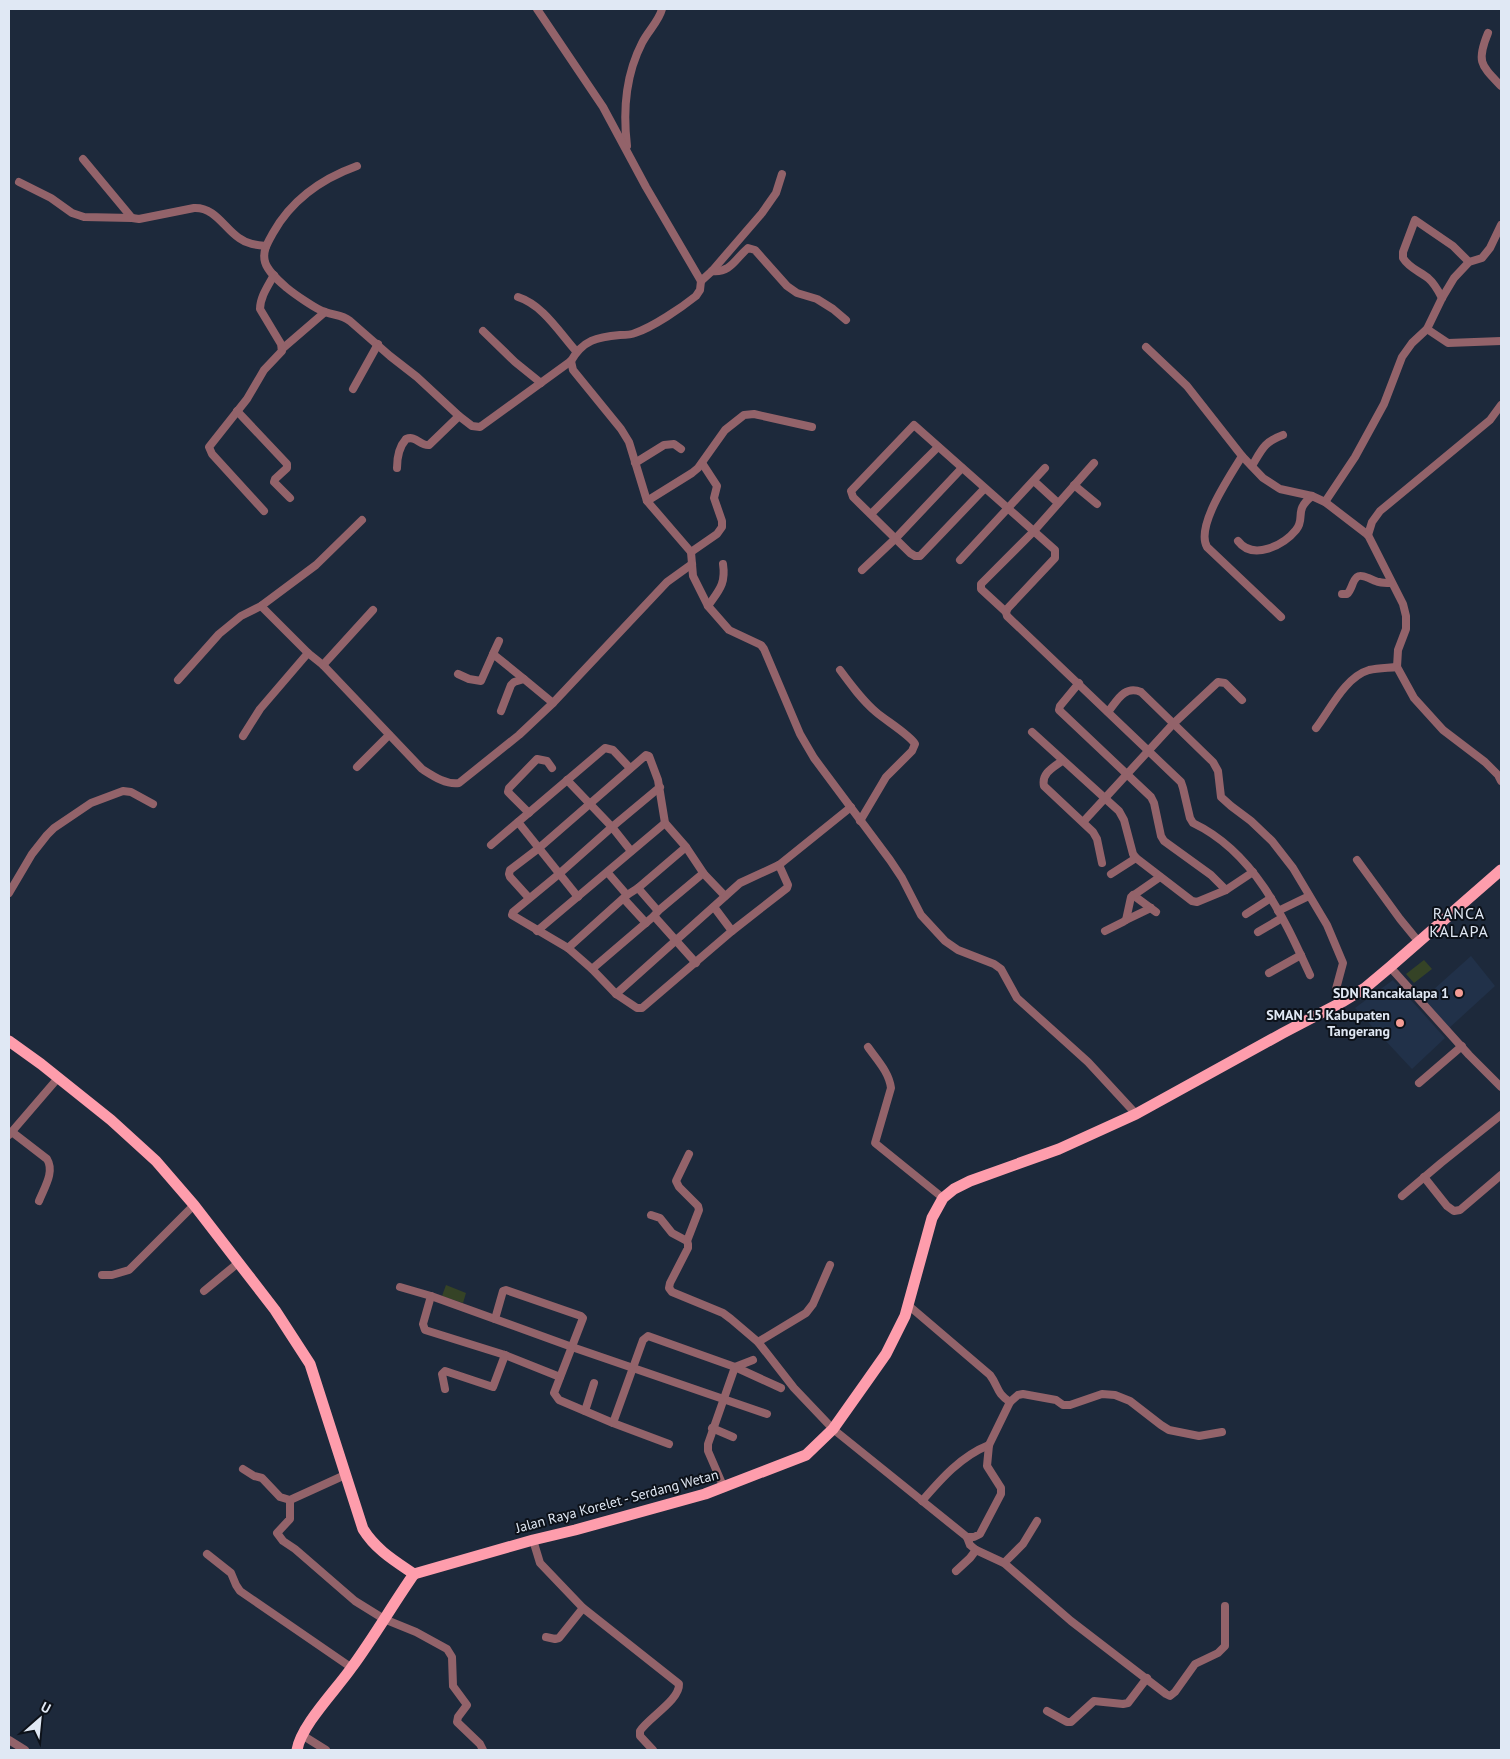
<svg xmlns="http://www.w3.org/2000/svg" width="1510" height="1759" font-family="'PT Sans',sans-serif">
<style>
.built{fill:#213149}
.green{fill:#354326}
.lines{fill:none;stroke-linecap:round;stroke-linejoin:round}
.street{stroke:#93636a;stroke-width:8}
.primary{stroke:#fe9dac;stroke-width:11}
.poi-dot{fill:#f59c94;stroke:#0c1119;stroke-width:2}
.labels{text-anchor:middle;stroke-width:4;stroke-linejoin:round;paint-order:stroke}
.poi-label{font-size:14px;font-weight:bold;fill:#e0e8f4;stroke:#0c1119;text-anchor:end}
.street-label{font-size:14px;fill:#e0e8f4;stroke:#0c1119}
.quarter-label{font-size:16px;letter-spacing:1px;fill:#e0e8f4;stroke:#0c1119}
</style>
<rect width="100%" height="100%" fill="#1d293b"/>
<!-- built -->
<g class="built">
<polygon points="1471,956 1495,986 1448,1029 1423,999"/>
<polygon points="1393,980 1445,1038 1412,1069 1355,1008"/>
</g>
<!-- green -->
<g class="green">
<polygon points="1424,960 1432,969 1414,983 1406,974"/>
<polygon points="446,1285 466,1293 463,1303 442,1296"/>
</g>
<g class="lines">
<!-- street -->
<g class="street">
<path d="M1488,33C1476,62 1481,65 1501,86"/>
<path d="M627,146C623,112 626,74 642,43C648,31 659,21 662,9"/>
<path d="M83,159L132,218L139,219L194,208C215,207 224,228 239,238C247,244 256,245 266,246"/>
<path d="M357,166C321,179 292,199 273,233C268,242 262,251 265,262C268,272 279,281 287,288C293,293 317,310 325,312C335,316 341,314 350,321L390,356L417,377L459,416L472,426L480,427L571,361C583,340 597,337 620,335C625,335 631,335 635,333C653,327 681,308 696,296L700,290L701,281L646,187L603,107L537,9"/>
<polyline points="19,182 51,198 72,213 84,217 132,218"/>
<path d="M712,271C731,273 735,259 748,248L755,250L787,286L797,293L817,299L833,309L846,320"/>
<polyline points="701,281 712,271 762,213 776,193 782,174"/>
<path d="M518,297C543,305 559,332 576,351"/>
<path d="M1442,298C1438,290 1434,283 1428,278C1419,271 1409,268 1403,258V252L1415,220L1453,246L1469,262"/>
<polyline points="1427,329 1448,343 1501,341"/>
<polyline points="483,331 515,362 541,383"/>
<polyline points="1146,347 1187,386 1242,456 1263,478 1280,489 1312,496 1325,502 1368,535 1403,604 1406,616 1406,629 1398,650 1397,667 1414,698 1443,730 1485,762 1498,775 1501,781"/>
<polyline points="282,349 325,312"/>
<polyline points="571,361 573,370 621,429 629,442 647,501 691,552 693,576 708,606 729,630 761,645 764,649 800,734 814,758 890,860 902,878 921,915 945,941 958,950 994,964 1001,969 1017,998 1088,1062 1136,1114"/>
<polyline points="353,389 378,344"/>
<polyline points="237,411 287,464 287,468 275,479 274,482 290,498"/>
<path d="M1242,456C1231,475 1195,526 1207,547L1281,617"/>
<polyline points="635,463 664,445 674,444 681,449"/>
<path d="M1252,466C1262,449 1264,442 1283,435"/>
<path d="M397,468C397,457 399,447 406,439C416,435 420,446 429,445L459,416"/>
<polyline points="1034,481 1058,503"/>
<polyline points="1074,485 1097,504"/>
<path d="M985,488L920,556H915L910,553L853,497L851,491L914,425L1055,550V558L1008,608L1006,612L1007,616L1181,782L1183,788L1190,818L1193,823C1254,852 1283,916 1310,975"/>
<polyline points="647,501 692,473 698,468 725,430 744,415 754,414 812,427"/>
<polyline points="1325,502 1355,457 1384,404 1402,357 1412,343 1427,329 1442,298 1454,278 1469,262 1482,258 1490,248 1501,225"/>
<path d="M264,511L212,454L209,447L247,399L264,370L282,351L281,344L260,309C260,297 268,286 274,275"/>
<polyline points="871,514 938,447"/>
<polyline points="1368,535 1372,522 1380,511 1490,420 1501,405"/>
<path d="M1238,541C1253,561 1284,545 1296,530C1306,518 1293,511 1312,496"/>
<polyline points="691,552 717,534 722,527 722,521 714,498 717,486 702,463"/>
<polyline points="960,560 1045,468"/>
<polyline points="862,570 896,538 962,468"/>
<path d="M1342,594H1347C1352,590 1352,581 1357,577C1362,573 1373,581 1379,582C1383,583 1387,583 1391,583"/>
<path d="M261,606L308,653L323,665L422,769C433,776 446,785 459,783L519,735L553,703L667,582L692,564"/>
<path d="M708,606C719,590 726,584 723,564"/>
<polyline points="1006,612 981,589 981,584 1033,532 1094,463"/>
<polyline points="493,654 499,641"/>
<polyline points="323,665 373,610"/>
<path d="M840,670C851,685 862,700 876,712C885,720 910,735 915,744L912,751L886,777L860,821"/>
<polyline points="458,674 469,679 481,681 493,654 524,679"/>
<polyline points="178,680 219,634 241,616 261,606 316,565 362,520"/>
<polyline points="1079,683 1060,706 1059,710 1151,797 1154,803 1161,836 1164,841 1211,875 1226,890"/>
<polyline points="501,711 511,685 514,682 524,679 553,703"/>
<path d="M1108,712C1117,701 1124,685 1141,692L1213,762L1218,771L1221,797L1231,806L1251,821L1272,841L1293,868L1327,925L1343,963L1336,989L1342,1002"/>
<path d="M1316,728C1330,710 1345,677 1369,670C1378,668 1388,668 1397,667"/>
<polyline points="1032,732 1119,811 1124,820 1133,854 1136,858 1192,901 1197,902 1226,890 1253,872"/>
<polyline points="243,736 260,709 308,653"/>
<path d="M1062,761C1054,767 1041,773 1044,786L1093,832L1097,839L1102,863"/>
<polyline points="357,767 389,735"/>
<polyline points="567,780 612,827 631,851"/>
<polyline points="660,787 612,827 559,874 513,912 512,915 568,948 592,969 616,994 637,1008 642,1008 732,931 787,888 788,885 779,865"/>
<polyline points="529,813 508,792 509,788 537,759 547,761 552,768"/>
<polyline points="1084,821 1173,724 1218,682 1225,683 1242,700"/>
<polyline points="518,822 578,897"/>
<polyline points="491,845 605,748 613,750 630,768"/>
<polyline points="1357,860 1400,919 1418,941"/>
<polyline points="608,873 627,895"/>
<polyline points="1111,874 1136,858"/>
<polyline points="638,888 658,911"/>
<polyline points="9,893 32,854 47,835 54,828 91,803 123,791 131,792 153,804"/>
<polyline points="1133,895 1156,912"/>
<polyline points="529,898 510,877 509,874 510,870 539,848 646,755 649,756 658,780 665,823 686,847 704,874 725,896"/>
<polyline points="624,899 646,923"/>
<polyline points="714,907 732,931"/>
<polyline points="1278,911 1309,896"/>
<polyline points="1246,914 1271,898"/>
<polyline points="654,916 696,963"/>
<polyline points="1126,920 1151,908"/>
<polyline points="537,931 665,823"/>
<polyline points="1105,931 1123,922 1126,920 1131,897 1160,877"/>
<polyline points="1258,932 1282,918"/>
<polyline points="568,948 627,895 638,888 686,847"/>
<polyline points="1390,967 1469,1055 1501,1087"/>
<polyline points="592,969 654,916 658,911 701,875 704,874"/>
<polyline points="1269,973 1301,955"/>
<polyline points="616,994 740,883 779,865 851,807"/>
<path d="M868,1047C877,1060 889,1072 891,1088L875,1143L943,1198"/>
<polyline points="1419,1083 1462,1046"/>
<path d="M12,1132L47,1159C55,1172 44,1188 39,1201"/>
<polyline points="9,1135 58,1078"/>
<polyline points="1424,1177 1447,1206 1454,1211 1460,1210 1501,1175"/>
<polyline points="1402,1196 1441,1163 1501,1115"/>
<polyline points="651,1215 660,1218 672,1233 687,1241 688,1244 688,1248 670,1283 669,1288 672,1292 723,1313 731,1319 758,1342 794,1388 833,1429 967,1537 970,1545 976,1550 1004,1563 1071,1621 1166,1694 1170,1696 1175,1692 1195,1664 1218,1653 1225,1646 1225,1606"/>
<polyline points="687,1241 699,1210 698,1206 679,1187 676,1181 689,1154"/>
<polyline points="102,1275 112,1275 129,1270 194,1205"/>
<polyline points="400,1287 431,1296 572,1347 767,1414"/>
<polyline points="204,1291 238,1263"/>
<polyline points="431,1296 423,1324 425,1330 505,1355 560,1377"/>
<path d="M908,1305L990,1375C999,1387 996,1393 1010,1402"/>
<polyline points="495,1319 503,1291 506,1290 581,1316 583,1318 554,1393 559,1400 613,1423 669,1444"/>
<polyline points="758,1342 806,1313 813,1304 830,1265"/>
<polyline points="445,1389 442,1374 445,1371 493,1387 505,1355"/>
<polyline points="585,1411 594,1383"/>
<polyline points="613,1423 643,1340 648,1336 735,1367 781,1388"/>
<polyline points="712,1428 733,1437"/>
<polyline points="243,1469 254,1476 262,1478 280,1497 290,1500 345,1475"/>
<polyline points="724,1488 708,1451 708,1444 735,1367 753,1360"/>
<polyline points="290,1500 290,1519 277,1533 283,1541 295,1549 355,1601 384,1619 416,1632 447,1649 452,1657 453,1686 467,1705 458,1717 457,1722 480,1744 483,1750"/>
<path d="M922,1501C941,1479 961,1456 989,1445"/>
<polyline points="967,1537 974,1537 980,1534 1001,1494 1001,1488 987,1466 989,1445 1010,1402 1018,1395 1023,1394 1056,1400 1063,1405 1070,1405 1102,1394 1115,1395 1130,1401 1161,1425 1169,1430 1199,1436 1222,1432"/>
<path d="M533,1540L540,1563L583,1608L679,1684C680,1700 648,1718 640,1731V1736L653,1750"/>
<polyline points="207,1554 231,1573 236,1585 240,1591 352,1668"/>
<polyline points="1004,1563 1023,1544 1037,1521"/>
<polyline points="956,1571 970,1558 976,1550"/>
<polyline points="546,1637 555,1639 559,1638 583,1608"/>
<polyline points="1047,1711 1067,1722 1071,1722 1094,1701 1123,1704 1128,1703 1147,1678"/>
<polyline points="302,1735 326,1750"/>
<polyline points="9,1740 25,1750"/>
</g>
<!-- primary -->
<g class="primary">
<path d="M9,1041L41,1064L111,1120L156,1161L194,1205L275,1310L310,1364L363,1529C376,1550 395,1561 414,1574"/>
<polyline points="414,1574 533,1540 575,1530 705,1494 806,1455 833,1429 867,1381 886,1354 905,1316 932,1218 943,1198 954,1189 970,1181 1059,1149 1136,1114 1283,1033 1342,1002 1365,988 1390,967 1501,870"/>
<path d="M297,1750C301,1725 337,1689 352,1667C374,1637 393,1604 414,1574"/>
</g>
</g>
<!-- markers -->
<g class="poi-dot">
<circle cx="1459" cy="993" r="5"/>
<circle cx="1400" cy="1023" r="5"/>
</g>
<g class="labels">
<!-- poi labels -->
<g class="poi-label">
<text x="1449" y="998">SDN Rancakalapa 1</text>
<text x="1390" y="1020">SMAN 15 Kabupaten<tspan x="1390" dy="16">Tangerang</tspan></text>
</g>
<!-- street labels -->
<g class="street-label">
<text transform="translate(617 1501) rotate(-15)" y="5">Jalan Raya Korelet - Serdang Wetan</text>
</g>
<!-- quarter labels -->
<g class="quarter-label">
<text x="1459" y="919">RANCA<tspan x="1459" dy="18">KALAPA</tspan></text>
</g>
</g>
<!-- border -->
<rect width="1510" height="1759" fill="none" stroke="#e0e8f4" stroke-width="20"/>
<!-- north arrow -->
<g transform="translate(40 1719) rotate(27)" stroke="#0c1119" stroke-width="4" paint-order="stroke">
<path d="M0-4L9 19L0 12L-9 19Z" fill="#e0e8f4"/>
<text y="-8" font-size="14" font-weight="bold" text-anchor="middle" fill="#e0e8f4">U</text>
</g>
</svg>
